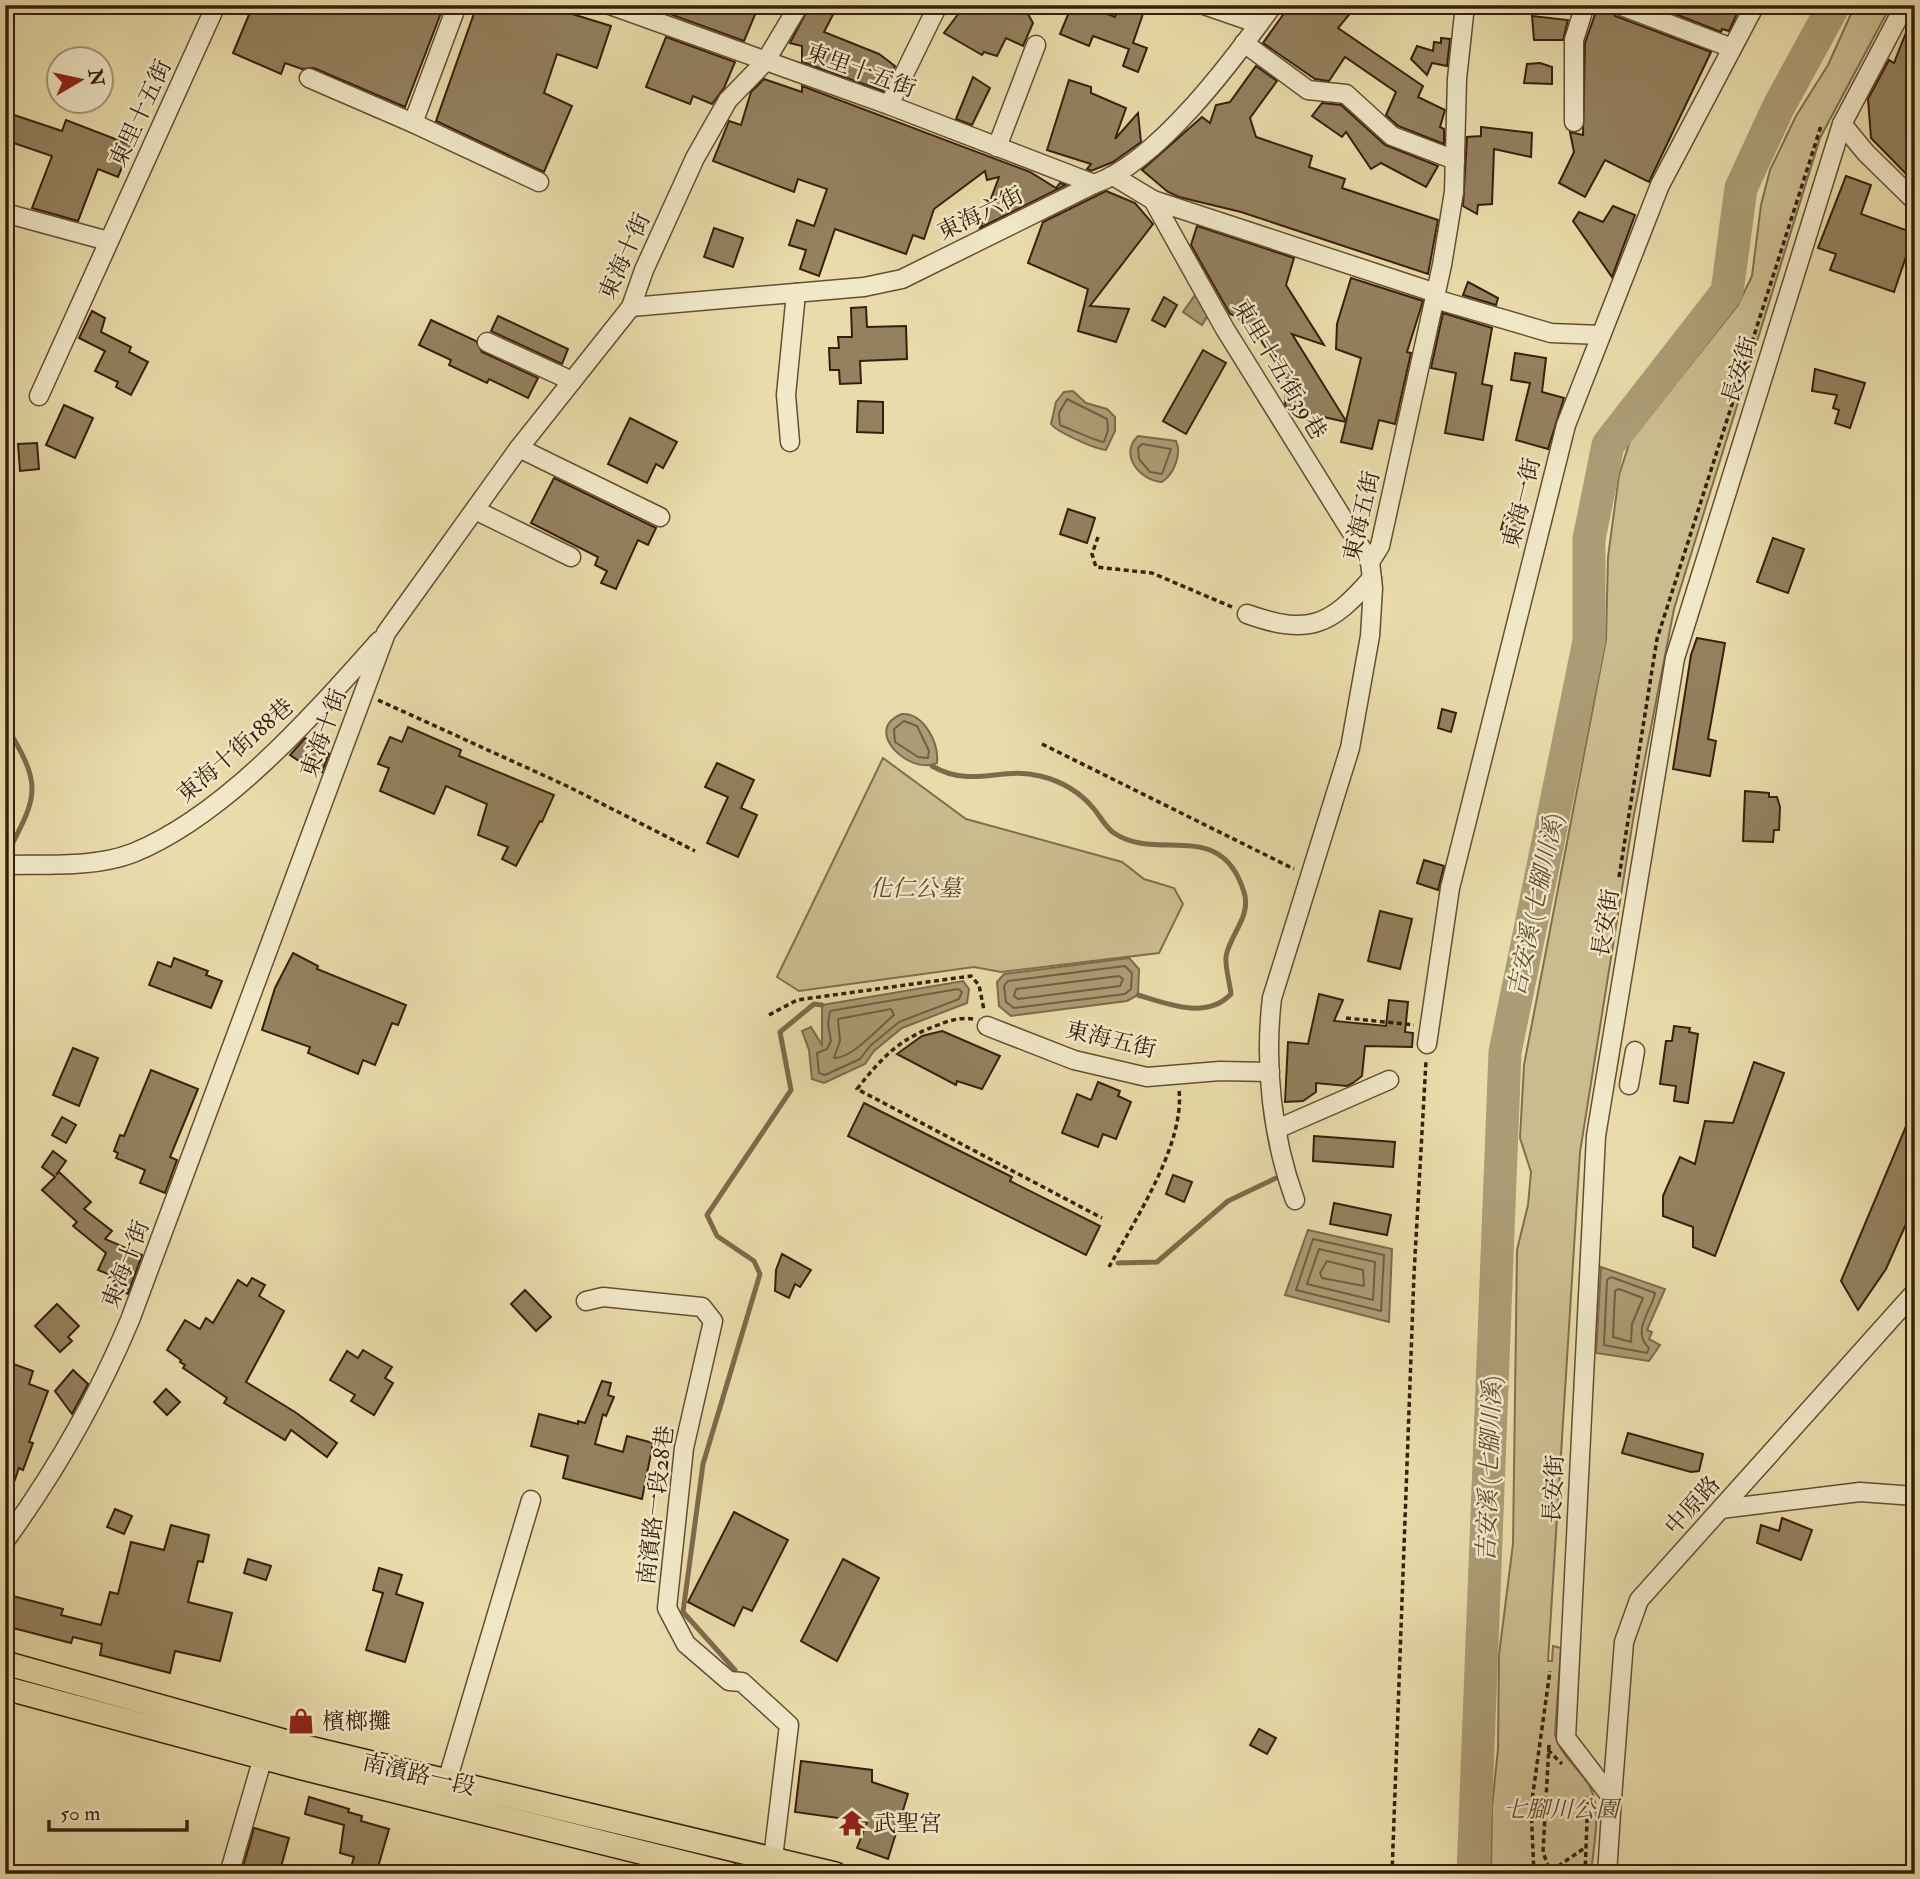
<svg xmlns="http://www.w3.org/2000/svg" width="1920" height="1879" font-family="'IM FELL Double Pica','Noto Serif TC',serif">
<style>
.green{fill:#cbbc8f;stroke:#816e4e;stroke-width:2}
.water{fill:#ac9c75;stroke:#7d6a4b;stroke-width:2}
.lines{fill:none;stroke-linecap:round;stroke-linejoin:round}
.shore{stroke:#725e41;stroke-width:2}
.stream{stroke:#7d6a4b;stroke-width:5}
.river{stroke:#ac9c75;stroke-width:33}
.building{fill:#94815f;stroke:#371f0d;stroke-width:2}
.minor-casing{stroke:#644e34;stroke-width:21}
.major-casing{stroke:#371f0d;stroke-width:26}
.path{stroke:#371f0d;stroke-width:3.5;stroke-dasharray:5 3.5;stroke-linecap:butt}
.minor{stroke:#f1e8c8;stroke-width:18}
.major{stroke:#e9dcaa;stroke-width:23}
.labels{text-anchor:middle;stroke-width:5;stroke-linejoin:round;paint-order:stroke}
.street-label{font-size:23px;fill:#371f0d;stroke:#f1e8c8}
.park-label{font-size:23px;font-style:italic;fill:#5c462e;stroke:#f1e8c8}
.poi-label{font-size:23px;fill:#371f0d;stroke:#f1e8c8;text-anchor:start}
.water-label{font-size:24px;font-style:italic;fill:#604b31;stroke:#f1e8c8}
</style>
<rect width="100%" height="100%" fill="#e9dcaa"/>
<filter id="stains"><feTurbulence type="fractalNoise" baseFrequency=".00286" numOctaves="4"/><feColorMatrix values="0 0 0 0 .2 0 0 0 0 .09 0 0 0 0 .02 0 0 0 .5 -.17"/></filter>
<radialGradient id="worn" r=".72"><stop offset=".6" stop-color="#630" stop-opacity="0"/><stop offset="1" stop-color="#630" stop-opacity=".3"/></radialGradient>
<!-- green -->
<g class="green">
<path d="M1855,5H1891L1820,138L1674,609L1633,820L1580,1152L1548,1661H1552L1553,1646L1561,1648L1555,1734C1560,1755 1578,1767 1589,1785C1603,1809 1593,1847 1591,1874H1491L1492,1807L1498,1749L1499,1655L1513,1544L1517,1250L1528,1205L1531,1172L1520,1138L1524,1065L1606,640L1608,557L1619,475L1630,441L1738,305L1752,276L1761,205L1770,170L1796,116L1828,65Z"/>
<polygon points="883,758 966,819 1122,862 1144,879 1174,888 1183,904 1159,953 1001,972 974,967 799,991 777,977"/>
</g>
<!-- water -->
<g class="water">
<polygon points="1197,292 1210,312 1202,325 1183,312"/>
<path d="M1073,391L1086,403L1107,409L1115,417V431L1106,450C1095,449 1057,432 1051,424L1056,402L1064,392Z"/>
<path d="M1138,436L1176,441C1182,454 1174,474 1162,482C1141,481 1118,455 1138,436Z"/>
<path d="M902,714C924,713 939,743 937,763C910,776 861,730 902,714Z"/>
<polygon points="1129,958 1139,969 1138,995 1127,1001 1011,1016 999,1006 997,982 1004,974"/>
<polygon points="963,981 969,989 967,1003 902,1028 874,1051 865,1064 824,1083 812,1079 809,1050 802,1031 811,1027 822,1045 822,1005"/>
<polygon points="1308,1230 1392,1249 1389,1322 1285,1295"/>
<polygon points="1601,1267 1665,1289 1647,1330 1652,1332 1649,1339 1660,1345 1649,1361 1596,1353"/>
</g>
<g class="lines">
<!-- shore -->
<g class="shore">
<path d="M1067,399L1107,419L1108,430L1104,442C1098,442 1068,428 1060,425L1059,413Z"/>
<polygon points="1142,444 1171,449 1162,474 1150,472 1139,459 1138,448"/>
<polygon points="904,721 917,726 929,751 928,758 918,757 895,742 894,729"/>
<polygon points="1125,966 1132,973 1131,989 1125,994 1014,1008 1006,1002 1004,986 1008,981"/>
<polygon points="1119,976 1123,979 1120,986 1018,999 1014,996 1016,989"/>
<polygon points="958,989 962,992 959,999 899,1022 870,1046 860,1059 825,1075 819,1073 817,1053 827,1049 831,1041 828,1024 830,1011"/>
<path d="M891,1009L894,1015C879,1027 852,1059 834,1058L840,1041L838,1019Z"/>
<polygon points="1313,1239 1384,1255 1381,1311 1296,1290"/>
<polygon points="1319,1249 1375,1262 1373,1300 1307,1284"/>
<polygon points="1327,1261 1363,1270 1364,1286 1322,1278 1320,1273"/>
<path d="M1611,1277L1655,1293C1651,1312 1631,1331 1649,1348L1647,1353L1604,1345L1607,1280Z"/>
<polygon points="1619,1289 1643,1298 1632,1324 1631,1342 1613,1337 1615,1291"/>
</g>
<!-- stream -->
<g class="stream">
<path d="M5,724C44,788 38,794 5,858"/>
<path d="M932,766C972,789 1001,766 1040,776C1061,781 1080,792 1094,809C1100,816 1106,828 1114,833C1158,863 1221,817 1244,892C1252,917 1229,935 1226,957C1225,968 1230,983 1231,994C1207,1020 1167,1004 1138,995"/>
<polyline points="1118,1263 1157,1262 1228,1201 1276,1178"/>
<polyline points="735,1670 683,1612 703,1464 760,1274 754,1261 717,1236 707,1215 791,1090 780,1032 814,1004 822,1005"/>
</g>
<!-- river -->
<polyline class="river" points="1473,1874 1505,1052 1589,641 1589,539 1608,445 1727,292 1741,188 1779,106 1834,5"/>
</g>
<!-- building -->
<g class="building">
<polygon points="253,5 444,5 405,107 314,68 302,69 285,63 281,74 233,53"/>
<polygon points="477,5 543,5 611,26 597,68 557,54 544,93 572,106 544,172 436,121"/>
<polygon points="666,5 759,5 744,41 664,12"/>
<polygon points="810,5 838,5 824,32 879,54 895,66 883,91 802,62 802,46 790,43"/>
<polygon points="965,5 1023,5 1033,23 1023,46 1006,38 997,56 984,52 982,55 944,33"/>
<polygon points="1072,5 1084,5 1115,17 1119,5 1146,5 1133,43 1147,48 1138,72 1123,66 1129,49 1093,36 1089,46 1060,34"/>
<polygon points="1290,5 1357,5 1338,28 1423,86 1418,97 1445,110 1440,127 1444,129 1444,144 1398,126 1386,115 1396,92 1345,57 1329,81 1315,79 1263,43"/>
<polygon points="1601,5 1608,5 1615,16 1711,52 1649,182 1605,160 1585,197 1559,183 1574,152 1570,132 1583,135 1585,43 1597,9 1600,10"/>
<polygon points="1652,5 1741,5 1729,31 1722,29 1721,32"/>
<polygon points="1914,12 1915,101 1912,109 1915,112 1915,183 1871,138 1868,99 1889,60 1894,63"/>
<polygon points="1532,16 1568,20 1563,40 1534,40"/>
<polygon points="666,37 735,62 724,88 712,104 693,96 690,104 646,87"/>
<polygon points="1441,38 1450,39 1447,66 1432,63 1427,75 1411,59 1417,46 1433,51 1434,42 1441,43"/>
<polygon points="1540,63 1552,67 1552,84 1524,83 1527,64"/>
<polygon points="1256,66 1277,81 1250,118 1256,137 1312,156 1309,167 1345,179 1342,188 1438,220 1428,274 1241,212 1179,197 1168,192 1142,170 1202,117 1210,123 1216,105 1230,102"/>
<polygon points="973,77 990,88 972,125 956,119"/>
<polygon points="764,79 802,92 802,86 1030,172 1056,188 1060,183 1066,185 980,228 999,177 987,180 985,171 934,209 924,239 913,235 906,254 835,229 819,276 800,269 806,250 789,245 797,220 814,226 827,189 798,179 794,192 713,161 729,121 741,125 751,92"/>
<polygon points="1069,80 1091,87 1091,93 1126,108 1115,139 1138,113 1141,142 1113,162 1091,171 1087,169 1091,164 1047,150"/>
<polygon points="1322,103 1341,105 1385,145 1438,166 1426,187 1381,163 1371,169 1346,132 1342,137 1312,116"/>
<polygon points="11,114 62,131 66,120 131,145 118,177 98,169 78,221 32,208 52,156 5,140"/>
<polygon points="1481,127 1532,133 1531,157 1494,149 1492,204 1478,205 1477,214 1463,206 1467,137 1481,136"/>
<polygon points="1846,176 1871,185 1861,214 1914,233 1894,292 1830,270 1836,254 1818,248"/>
<polygon points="1106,191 1135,203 1153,224 1090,306 1129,309 1116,342 1078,331 1088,289 1028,263 1043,222"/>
<polygon points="1613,206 1635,215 1612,277 1573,221 1579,212 1603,222"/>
<polygon points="1197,226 1294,258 1286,285 1324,345 1292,334 1346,421 1361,358 1336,349 1337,324 1351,278 1423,301 1407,352 1411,353 1395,424 1379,420 1372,449 1341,442 1346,422 1288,409 1285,405 1287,379 1260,339 1254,343 1238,317 1230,314 1191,245"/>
<polygon points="714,228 743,238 733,267 704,257"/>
<polygon points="1468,282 1498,298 1496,305 1463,295"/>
<polygon points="1164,297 1177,305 1165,327 1152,320"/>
<polygon points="866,307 867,327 906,326 907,359 860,361 861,383 840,384 839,370 830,370 829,348 839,348 838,337 852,337 851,308"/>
<polygon points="92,311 105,318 101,332 131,347 129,352 148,362 131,395 116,387 118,382 95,371 105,351 79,338"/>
<polygon points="1443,313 1492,328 1482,384 1492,386 1483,440 1445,433 1456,373 1431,368"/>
<polygon points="498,316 568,349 562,364 491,331"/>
<polygon points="431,320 476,341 482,352 538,378 528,398 489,379 487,383 449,365 451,360 419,345"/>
<polygon points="1203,350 1226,363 1186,434 1163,421"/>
<polygon points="1515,353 1546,358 1542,392 1564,398 1548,449 1516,440 1530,383 1511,380"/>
<polygon points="1815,369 1865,383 1850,428 1835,423 1839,410 1833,408 1837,395 1812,391"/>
<polygon points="858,401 883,402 883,433 857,432"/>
<polygon points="64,405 93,418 75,458 46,445"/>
<polygon points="630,418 677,442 663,468 656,464 647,483 608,464"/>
<polygon points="37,443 39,469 20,471 18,444"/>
<polygon points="554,478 656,528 648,545 638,540 616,589 601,583 607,571 595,565 598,557 531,523"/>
<polygon points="1068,509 1095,518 1087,543 1060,534"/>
<polygon points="1505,515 1521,519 1518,534 1501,530"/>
<polygon points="1773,538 1804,549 1788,593 1757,582"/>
<polygon points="1697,638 1725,643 1708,739 1716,741 1710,776 1673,769 1691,655"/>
<polygon points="1442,709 1456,713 1451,732 1438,728"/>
<polygon points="408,727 461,750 459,756 554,795 542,822 540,821 516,866 502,859 508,847 478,835 487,804 446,786 434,814 380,791 389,768 378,764 390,737 402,742"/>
<polygon points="305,738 329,754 322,772 319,769 317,773 290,755"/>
<polygon points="717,763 754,780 741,808 757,815 738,857 707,843 728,797 705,787"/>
<polygon points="1745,791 1769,793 1769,797 1777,797 1780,807 1779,830 1774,830 1773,842 1743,841"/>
<polygon points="1424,860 1444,866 1438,890 1417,883"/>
<polygon points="1380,911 1412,919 1400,969 1368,961"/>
<polygon points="293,953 318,966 317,969 406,1005 398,1025 392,1023 375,1065 363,1060 358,1074 308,1053 310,1047 262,1030 275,988"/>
<polygon points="174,958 208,971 206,975 222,981 211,1008 149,985 158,962 171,967"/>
<polygon points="1319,994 1343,1000 1334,1021 1386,1026 1389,1000 1408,1002 1405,1032 1413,1033 1412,1047 1365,1046 1362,1076 1353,1083 1347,1086 1316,1083 1316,1092 1303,1101 1285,1102 1288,1042 1308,1044"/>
<polygon points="1674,1026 1690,1028 1689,1032 1698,1034 1688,1103 1674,1101 1676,1086 1660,1084 1666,1041 1672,1041"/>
<polygon points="942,1031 1000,1056 982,1089 957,1081 956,1085 897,1054 922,1036"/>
<polygon points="73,1048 98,1058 79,1106 53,1095"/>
<polygon points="1754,1062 1784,1073 1715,1256 1693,1247 1693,1227 1663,1216 1663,1196 1680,1157 1695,1164 1705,1121 1733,1123"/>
<polygon points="151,1070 198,1089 170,1157 177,1160 165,1193 140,1183 145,1170 116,1158 118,1153 114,1151 120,1135 124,1136"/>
<polygon points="1098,1082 1120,1091 1118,1096 1131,1102 1116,1139 1103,1134 1098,1147 1062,1133 1077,1094 1091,1100"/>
<polygon points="864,1103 1012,1177 1010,1181 1100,1226 1086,1255 848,1136"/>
<polygon points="1915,1105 1915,1204 1886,1269 1858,1310 1841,1281"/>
<polygon points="62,1117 76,1125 66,1143 52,1135"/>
<polygon points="1314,1136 1395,1142 1393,1167 1313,1161"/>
<polygon points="53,1151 66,1161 56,1175 59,1172 91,1202 84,1209 112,1231 105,1239 142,1255 128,1294 114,1288 118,1278 98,1270 106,1253 73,1226 77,1222 42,1190 55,1177 42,1167"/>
<polygon points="1173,1175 1192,1182 1184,1202 1166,1194"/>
<polygon points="1334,1203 1391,1215 1387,1235 1330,1224"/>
<polygon points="782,1254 811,1270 800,1287 795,1284 789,1298 775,1291 776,1270"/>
<polygon points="252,1278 265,1285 259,1296 284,1311 246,1382 295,1412 337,1443 327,1457 291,1430 285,1440 224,1403 227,1398 183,1368 185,1365 180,1362 181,1360 167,1350 185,1320 200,1329 206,1318 213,1323 238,1280 247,1286"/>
<polygon points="525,1290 551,1317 536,1331 511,1304"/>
<polygon points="57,1304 79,1326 68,1337 72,1341 60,1352 35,1326"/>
<polygon points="363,1350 392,1367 385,1378 393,1383 374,1415 351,1401 355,1395 330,1380 347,1351 358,1358"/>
<polygon points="5,1361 33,1371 29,1384 48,1391 29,1442 33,1443 23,1470 19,1468 7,1502"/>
<polygon points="73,1370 88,1384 72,1414 55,1391"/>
<polygon points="602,1381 611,1383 608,1395 614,1397 606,1416 603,1414 595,1444 623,1452 627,1436 653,1443 642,1499 563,1478 568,1456 531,1446 539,1414 578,1424 578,1421 585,1423"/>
<polygon points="166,1389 180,1402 167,1415 154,1402"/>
<polygon points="1628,1433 1703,1454 1699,1471 1691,1472 1622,1453"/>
<polygon points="115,1509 132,1516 124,1534 107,1527"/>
<polygon points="734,1512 788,1540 752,1611 743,1607 734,1626 688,1602"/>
<polygon points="1782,1518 1812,1530 1801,1560 1757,1543 1761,1525 1779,1531"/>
<polygon points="171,1525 209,1535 203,1562 198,1561 188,1602 232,1613 220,1661 175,1651 170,1673 100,1655 102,1644 73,1637 71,1643 5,1626 5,1594 63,1609 61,1615 101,1625 110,1592 118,1594 131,1542 164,1550"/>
<polygon points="248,1559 271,1566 266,1580 244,1573"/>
<polygon points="843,1559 879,1578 837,1661 801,1641"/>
<polygon points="379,1568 402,1575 396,1594 423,1603 405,1662 366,1650 383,1593 373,1590"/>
<polygon points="1259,1729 1276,1738 1267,1754 1250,1745"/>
<polygon points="801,1761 872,1770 872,1782 908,1794 888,1859 857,1848 867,1822 795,1812"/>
<polygon points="309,1797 349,1809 348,1812 362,1816 361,1821 389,1829 376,1874 349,1874 354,1857 340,1853 344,1825 305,1814"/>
<polygon points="254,1828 289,1838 279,1874 241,1874"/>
</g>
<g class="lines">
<!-- minor casing -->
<g class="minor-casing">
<g id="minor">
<polyline points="610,5 889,105 1094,184"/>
<polyline points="1204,5 1259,24"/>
<polyline points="1619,5 1732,48"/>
<polyline points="1244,43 1308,90 1346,94 1392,136 1455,160"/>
<polyline points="309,78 413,123 457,5"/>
<polyline points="889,105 938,5"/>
<polyline points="1574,122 1574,40 1585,5"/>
<polyline points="413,123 539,182"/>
<polyline points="1842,124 1866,153 1915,201"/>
<polyline points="997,147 1036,45"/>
<polyline points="1115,177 1153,200 1436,293"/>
<polyline points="1153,200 1225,329 1370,562"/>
<polyline points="5,213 108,241"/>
<polyline points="1435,299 1551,333 1601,335"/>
<path d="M631,307L864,287L902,279L1094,184C1158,162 1233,60 1273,5"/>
<polyline points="487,342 572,381"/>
<polyline points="39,396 216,5"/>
<polyline points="790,442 786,395 796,293"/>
<polyline points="519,448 660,517"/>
<polyline points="475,510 571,557"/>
<path d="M1247,614C1309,636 1330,626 1372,578"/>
<path d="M5,865C47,864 94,868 133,853C226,815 313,715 379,641"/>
<polyline points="987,1026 1074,1060 1147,1077 1220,1071 1270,1072"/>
<polyline points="1427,1044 1450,888 1566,425 1660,185 1755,5"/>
<polyline points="1629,1085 1635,1051"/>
<polyline points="1277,1129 1389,1080"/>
<path d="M1295,1200C1272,1137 1264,1065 1272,998L1350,748L1370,636L1373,588L1370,562L1380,546L1442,265L1454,192L1457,79L1465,5"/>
<polyline points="586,1301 603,1297 702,1307 713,1321 684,1448 667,1608 686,1644 729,1681 742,1682 789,1725 773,1858 780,1874"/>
<polyline points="1721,1509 1860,1492 1915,1496"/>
<path d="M5,1541C55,1472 97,1399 130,1320L386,633L519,448L631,307L644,270L695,158L728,100L765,62L799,5"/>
<polyline points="447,1781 531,1500"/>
<polyline points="1612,1798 1624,1642 1639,1600 1915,1292"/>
<polyline points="229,1874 266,1747"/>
<polyline points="1607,1874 1612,1798 1566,1738 1596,1136 1675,658 1842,124 1905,5"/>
</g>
</g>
<!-- major casing -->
<g class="major-casing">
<g id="major">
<polyline points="5,1663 305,1747 835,1874"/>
<polyline points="5,1688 302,1768 729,1874"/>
</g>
</g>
<!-- path -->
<g class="path">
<polyline points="1098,537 1092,554 1096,567 1152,573 1232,607"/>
<polyline points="378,700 567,786 695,851"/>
<polyline points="1042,744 1294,869"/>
<polyline points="1619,877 1657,639 1821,126"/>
<polyline points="769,1015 797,1000 971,976 979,985 984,1010"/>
<polyline points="1346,1018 1414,1025"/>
<path d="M973,1019C963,1017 950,1020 941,1024C900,1038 883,1056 857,1089L1102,1218"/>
<path d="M1109,1267C1135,1220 1185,1144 1179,1090"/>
<polyline points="1549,1745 1543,1852 1551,1874"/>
<polyline points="1548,1750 1562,1764"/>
<polyline points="1551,1871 1586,1847"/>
<polyline points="1392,1874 1414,1274 1426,1061"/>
<polyline points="1534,1874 1531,1807 1550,1671"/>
<polyline points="1585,1874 1588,1796"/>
</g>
<!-- minor -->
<use href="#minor" class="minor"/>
<!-- major -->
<use href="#major" class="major"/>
</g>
<!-- icons -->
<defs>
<g id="shop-bare" transform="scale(2.1)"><path d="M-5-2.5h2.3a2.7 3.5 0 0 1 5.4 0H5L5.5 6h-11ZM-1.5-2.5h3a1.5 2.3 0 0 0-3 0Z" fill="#8f2418" stroke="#f1e8c8" stroke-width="2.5" paint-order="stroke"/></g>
<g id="temple-bare" transform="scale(2.1)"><path d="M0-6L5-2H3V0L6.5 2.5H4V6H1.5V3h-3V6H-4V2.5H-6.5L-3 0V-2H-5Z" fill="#8f2418" stroke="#f1e8c8" stroke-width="2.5" paint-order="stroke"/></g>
</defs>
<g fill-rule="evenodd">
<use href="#shop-bare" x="301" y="1721"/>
<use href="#temple-bare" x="852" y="1823"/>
</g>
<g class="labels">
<!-- street labels -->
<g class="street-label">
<text transform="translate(861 70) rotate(20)" y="8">東里十五街</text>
<text transform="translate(140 113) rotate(-65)" y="8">東里十五街</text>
<text transform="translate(980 213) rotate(-26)" y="8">東海六街</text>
<text transform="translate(624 256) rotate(-66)" y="8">東海十街</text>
<text transform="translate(1280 369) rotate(59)" y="8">東里十五街39巷</text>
<text transform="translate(1739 370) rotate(-73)" y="8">長安街</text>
<text transform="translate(1521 503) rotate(-76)" y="8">東海一街</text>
<text transform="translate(1361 516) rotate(-77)" y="8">東海五街</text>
<text transform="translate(323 733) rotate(-70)" y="8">東海十街</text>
<text transform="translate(235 750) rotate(-41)" y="8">東海十街188巷</text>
<text transform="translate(1605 923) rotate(-81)" y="8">長安街</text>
<text transform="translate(1111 1039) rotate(13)" y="8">東海五街</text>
<text transform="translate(125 1264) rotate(-69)" y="8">東海十街</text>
<text transform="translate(1553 1489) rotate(-87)" y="8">長安街</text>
<text transform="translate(655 1505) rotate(-83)" y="8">南濱路一段28巷</text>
<text transform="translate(1692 1505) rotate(-48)" y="8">中原路</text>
<text transform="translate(419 1774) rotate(13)" y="8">南濱路一段</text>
</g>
<!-- park labels -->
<g class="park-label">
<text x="915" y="896">化仁公墓</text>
<text x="1561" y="1817">七腳川公園</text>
</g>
<!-- poi labels -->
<g class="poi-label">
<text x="322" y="1729">檳榔攤</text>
<text x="873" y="1831">武聖宮</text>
</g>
<!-- water labels -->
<g class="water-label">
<text transform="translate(1535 905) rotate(-78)" y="8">吉安溪 (七腳川溪)</text>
<text transform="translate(1489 1469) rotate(-88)" y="8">吉安溪 (七腳川溪)</text>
</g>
</g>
<!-- margin -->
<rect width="1920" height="1879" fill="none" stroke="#e9dcaa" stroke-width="28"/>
<rect x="7" y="7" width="1906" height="1865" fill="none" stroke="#371f0d" stroke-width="3.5"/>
<rect x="14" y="14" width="1892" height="1851" fill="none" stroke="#371f0d" stroke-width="2"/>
<!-- north arrow -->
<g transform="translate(80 80) rotate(81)"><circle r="33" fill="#f1e8c8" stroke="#a7987d" stroke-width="2"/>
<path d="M0-5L12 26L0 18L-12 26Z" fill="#8f2418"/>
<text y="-10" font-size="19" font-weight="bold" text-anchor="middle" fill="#371f0d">N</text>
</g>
<!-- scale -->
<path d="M49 1820v10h138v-10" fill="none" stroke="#371f0d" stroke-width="3.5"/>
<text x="60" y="1820" font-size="21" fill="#371f0d" stroke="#f1e8c8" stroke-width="5" paint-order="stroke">50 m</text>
<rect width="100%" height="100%" filter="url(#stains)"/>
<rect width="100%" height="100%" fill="url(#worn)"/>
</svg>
